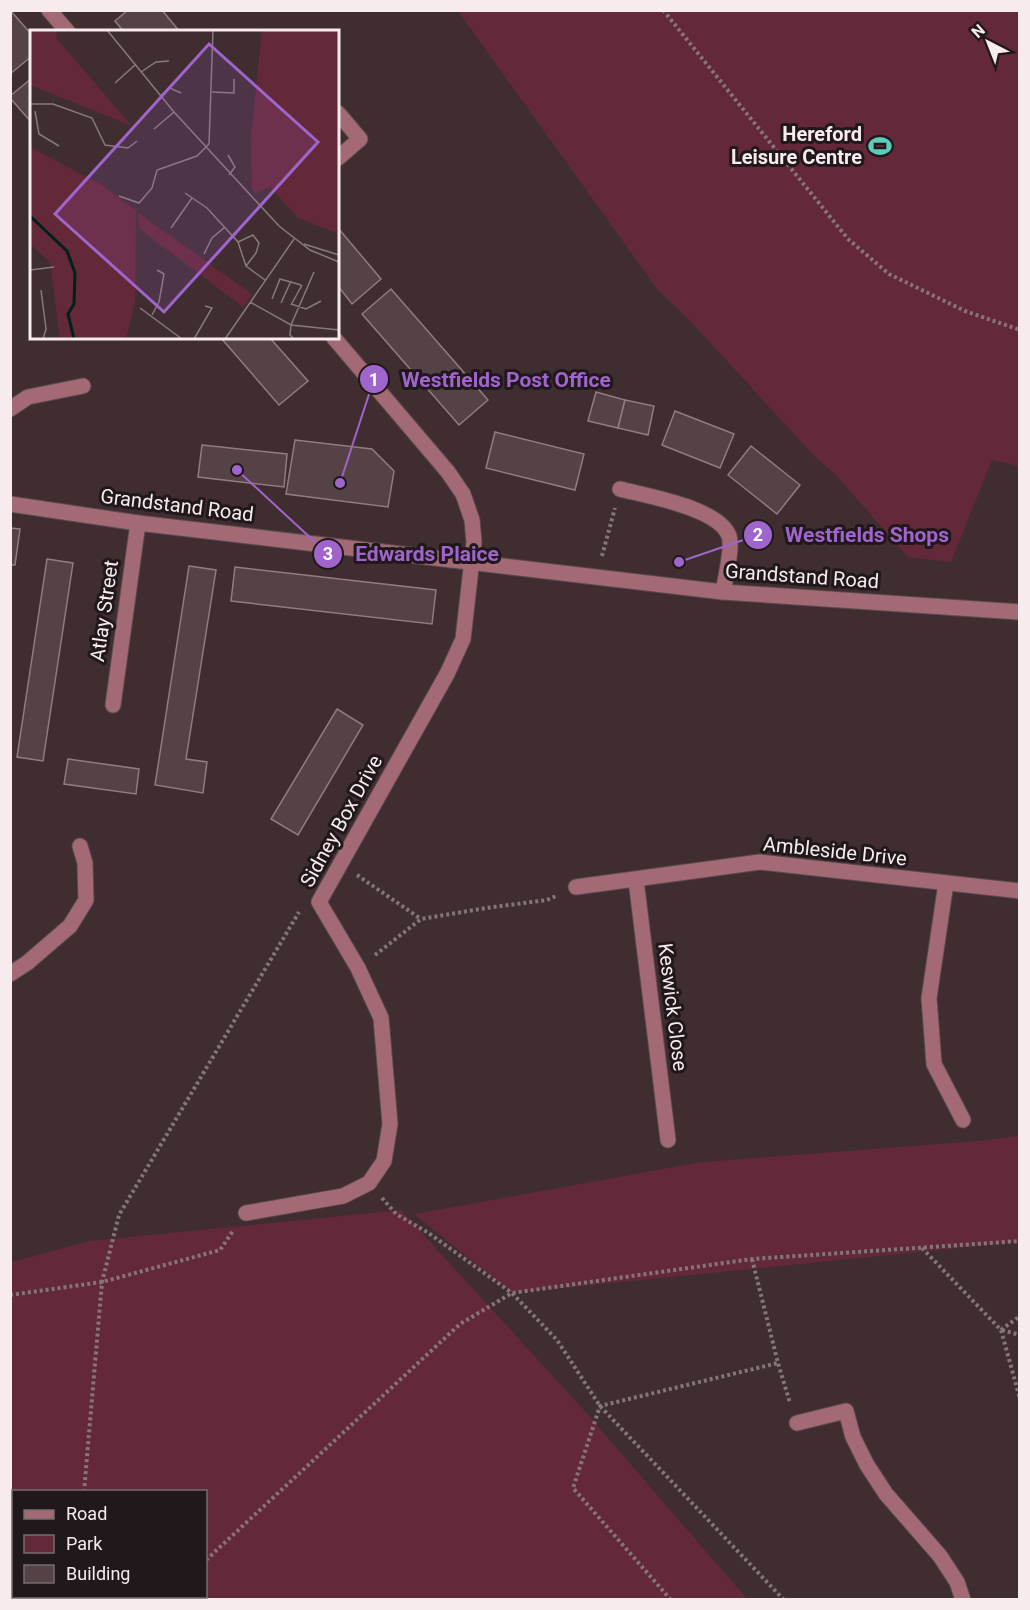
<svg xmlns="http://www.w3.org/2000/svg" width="1030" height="1610" font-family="Roboto,sans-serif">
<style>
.green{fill:#642938;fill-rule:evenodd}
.building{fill:#554246;stroke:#917c7f;stroke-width:1.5}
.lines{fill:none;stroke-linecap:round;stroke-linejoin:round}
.minor-casing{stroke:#5c4b4e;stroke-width:17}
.path{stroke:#857578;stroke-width:4;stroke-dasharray:3 3;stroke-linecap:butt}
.minor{stroke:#a36a75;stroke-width:15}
.labels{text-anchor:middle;stroke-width:6;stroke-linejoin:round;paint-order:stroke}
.poi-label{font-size:20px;font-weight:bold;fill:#f7ebed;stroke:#20181a;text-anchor:end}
.street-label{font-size:20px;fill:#f7ebed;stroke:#20181a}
.inset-river{fill:none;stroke:#00201b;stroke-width:3}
.inset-road{fill:none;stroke:#89797c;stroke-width:1.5}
.view{fill:#a065cd;fill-opacity:0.15;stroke:#a065cd;stroke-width:3}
.inset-edge{fill:none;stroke:#f7ebed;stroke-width:3}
.leader{fill:none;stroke:#a065cd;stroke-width:2}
.callout-dot{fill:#a065cd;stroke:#20181a;stroke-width:2}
.mark-label{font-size:18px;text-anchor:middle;font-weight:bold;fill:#fff}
.callout-label{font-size:21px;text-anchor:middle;font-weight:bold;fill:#a065cd;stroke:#20181a;stroke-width:6;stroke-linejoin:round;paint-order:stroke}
</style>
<rect width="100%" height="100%" fill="#3f2d30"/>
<!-- green -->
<g class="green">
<polygon points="458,11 1019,11 1019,466 992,460 951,562 908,557 835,474 817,459 691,322 657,289"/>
<polygon points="1019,1136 1019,1242 512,1293 414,1214 702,1162 977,1141"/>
<path d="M401,1210L582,1408L747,1599H11V1262L90,1241ZM14,1492H206V1596H14Z"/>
</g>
<!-- building -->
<g class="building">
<polygon points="10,10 32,35 32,56 10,74"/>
<polygon points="128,10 162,10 180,32 124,32 115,21"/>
<polygon points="32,78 32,123 10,98 10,96"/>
<polygon points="338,228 381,279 352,304 338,286"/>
<polygon points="391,289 488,400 459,425 362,314"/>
<polygon points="221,338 270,338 308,381 279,405"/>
<polygon points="596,392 625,400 618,428 588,421"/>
<polygon points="625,400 654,406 648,435 618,428"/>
<polygon points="675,411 734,434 720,468 662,445"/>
<polygon points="495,432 584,454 575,490 486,468"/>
<polygon points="295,440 372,449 394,471 388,507 286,494"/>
<polygon points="202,445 287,454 284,487 198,477"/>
<polygon points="751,446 800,485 777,514 728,475"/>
<polygon points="10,528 20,529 15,565 10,565"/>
<polygon points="47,559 73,563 43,761 17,757"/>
<polygon points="189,566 216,570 186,759 207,762 203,793 155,785"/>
<polygon points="235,567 436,590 432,624 231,601"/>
<polygon points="337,709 363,725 298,835 271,819"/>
<polygon points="68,759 139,769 136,794 64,784"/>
</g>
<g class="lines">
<!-- minor casing -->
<g class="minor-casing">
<g id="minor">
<polyline points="49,10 68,32"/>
<polyline points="338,113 360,139 338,158"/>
<polyline points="10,409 28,397 83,386"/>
<path d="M620,489C647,496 719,508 729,536C733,547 725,580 723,592"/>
<polyline points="10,504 138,523 723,592 1020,612"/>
<polyline points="113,705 138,523"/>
<polyline points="636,880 668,1140"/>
<polyline points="946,883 929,998 934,1064 963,1120"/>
<polyline points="576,887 760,862 1020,891"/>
<polyline points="10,974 27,963 70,926 86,900 85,863 80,846"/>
<polyline points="246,1213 343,1196 369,1183 384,1161 390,1124 381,1018 358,968 319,902 447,674 463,639 474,542 472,520 463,494 448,472 334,338"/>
<polyline points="797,1423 846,1411 853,1437 867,1465 886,1494 940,1556 957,1582 963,1600"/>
</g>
</g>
<!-- path -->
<g class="path">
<polyline points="663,10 848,239 889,274 965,311 1020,330"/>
<polyline points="602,556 615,508"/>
<polyline points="357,875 421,919"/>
<polyline points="375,955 421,919 486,908 547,900 556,896"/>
<polyline points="382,1198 396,1214 427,1232 512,1293 557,1340 600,1406 784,1600"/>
<polyline points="922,1248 1001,1330 1020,1399"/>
<polyline points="752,1259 778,1363 790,1403"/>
<polyline points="10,1295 102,1282 220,1250 233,1231"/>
<polyline points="1001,1330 1020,1316"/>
<polyline points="1002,1330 1020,1335"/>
<polyline points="84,1492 102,1282 119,1215 299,912"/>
<polyline points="206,1560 460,1324 512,1293 752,1259 1020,1241"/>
<polyline points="75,1600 75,1596"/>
<polyline points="163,1600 166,1596"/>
<polyline points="671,1600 573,1488 600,1406 778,1363"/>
</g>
<!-- minor -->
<use href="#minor" class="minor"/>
</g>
<!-- icons -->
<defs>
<g id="stadium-bare" transform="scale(1.8)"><path d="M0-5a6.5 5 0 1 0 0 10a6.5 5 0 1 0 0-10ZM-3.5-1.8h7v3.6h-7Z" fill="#5bcebb" stroke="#20181a" stroke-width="2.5" paint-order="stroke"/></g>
</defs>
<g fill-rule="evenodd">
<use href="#stadium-bare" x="880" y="146"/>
</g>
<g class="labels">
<!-- poi labels -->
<g class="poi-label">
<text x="862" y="141">Hereford<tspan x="862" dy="23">Leisure Centre</tspan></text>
</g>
<!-- street labels -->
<g class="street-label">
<text transform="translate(177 505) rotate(7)" y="7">Grandstand Road</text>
<text transform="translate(802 576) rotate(4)" y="7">Grandstand Road</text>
<text transform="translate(104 611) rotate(-82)" y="7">Atlay Street</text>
<text transform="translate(341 821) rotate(-61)" y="7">Sidney Box Drive</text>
<text transform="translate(835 851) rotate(6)" y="7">Ambleside Drive</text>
<text transform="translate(673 1007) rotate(83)" y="7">Keswick Close</text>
</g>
</g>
<!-- overview -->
<g transform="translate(30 30)">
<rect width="309" height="309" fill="#3f2d30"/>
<path d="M0,0H26L27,9L102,96L0,55ZM232,0H309V204L268,188L240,157L226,164L222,159L221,107ZM0,117L70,154L106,180L105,273L96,309H30L20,232L0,214ZM107,182L222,264L213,277L110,199Z" fill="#642938"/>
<path class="inset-river" d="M0,186L37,221L45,243L44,274L38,284L44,309"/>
<path class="inset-road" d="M77,0L144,82L249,196L280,220L309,232M111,42L126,32L139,31M85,53L105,35M182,62L204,63V49M130,66L140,58L151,63M0,74H23L62,88L75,115L98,118L107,111M5,81L9,104L29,116M124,99L144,82M198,125L205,137L199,145M155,163L177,178L208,212L216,236L235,250M89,166L109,173L122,158L127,140L167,126L179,114L183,0M141,198L162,168M208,212L223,205L229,213L226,223L216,236M274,214L309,225M174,224L182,208L195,197M0,240L24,237M11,260L16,299L13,309M242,269L250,249L271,255M220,272L261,295L309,300M251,273L261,251M261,274L276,279L291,271M261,275L272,255M110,278L152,309M122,285L129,272L134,244L127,240M164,309L182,278L175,276M195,309L264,209M264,309L260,305L261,295L284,242"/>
<path class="view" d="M179,14L288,112L134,282L25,184Z"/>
<rect width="309" height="309" class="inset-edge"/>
</g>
<!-- callouts -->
<path class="leader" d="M340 483L374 379M679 562L758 535M237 470L328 554"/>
<g class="callout-dot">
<circle cx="340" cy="483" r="6"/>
<circle cx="679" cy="562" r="6"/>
<circle cx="237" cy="470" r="6"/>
<circle cx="374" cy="379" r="15"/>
<circle cx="758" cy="535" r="15"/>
<circle cx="328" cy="554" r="15"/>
</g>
<g class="mark-label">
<text x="374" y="386">1</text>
<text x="758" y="541">2</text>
<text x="328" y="560">3</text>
</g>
<g class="callout-label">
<text x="506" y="387">Westfields Post Office</text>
<text x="867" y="542">Westfields Shops</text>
<text x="427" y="561">Edwards Plaice</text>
</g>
<!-- border -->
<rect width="1030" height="1610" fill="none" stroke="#f7ebed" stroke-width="24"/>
<!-- legend -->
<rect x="12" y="1490" width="195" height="108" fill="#20181a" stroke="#766c6e" stroke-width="1.5"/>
<rect x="24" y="1510" width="30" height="9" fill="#a36a75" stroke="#766c6e" stroke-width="1.5"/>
<text x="66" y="1520" font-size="18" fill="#f7ebed">Road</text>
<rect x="24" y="1535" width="30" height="18" fill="#642938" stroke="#766c6e" stroke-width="1.5"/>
<text x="66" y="1550" font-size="18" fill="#f7ebed">Park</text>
<rect x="24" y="1565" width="30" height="18" fill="#554246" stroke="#766c6e" stroke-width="1.5"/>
<text x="66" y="1580" font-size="18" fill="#f7ebed">Building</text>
<!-- north arrow -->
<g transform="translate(988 42) rotate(318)" stroke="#20181a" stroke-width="4.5" paint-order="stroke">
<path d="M0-4.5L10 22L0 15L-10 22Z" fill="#f7ebed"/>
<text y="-9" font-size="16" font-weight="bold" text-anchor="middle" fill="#f7ebed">N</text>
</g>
</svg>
